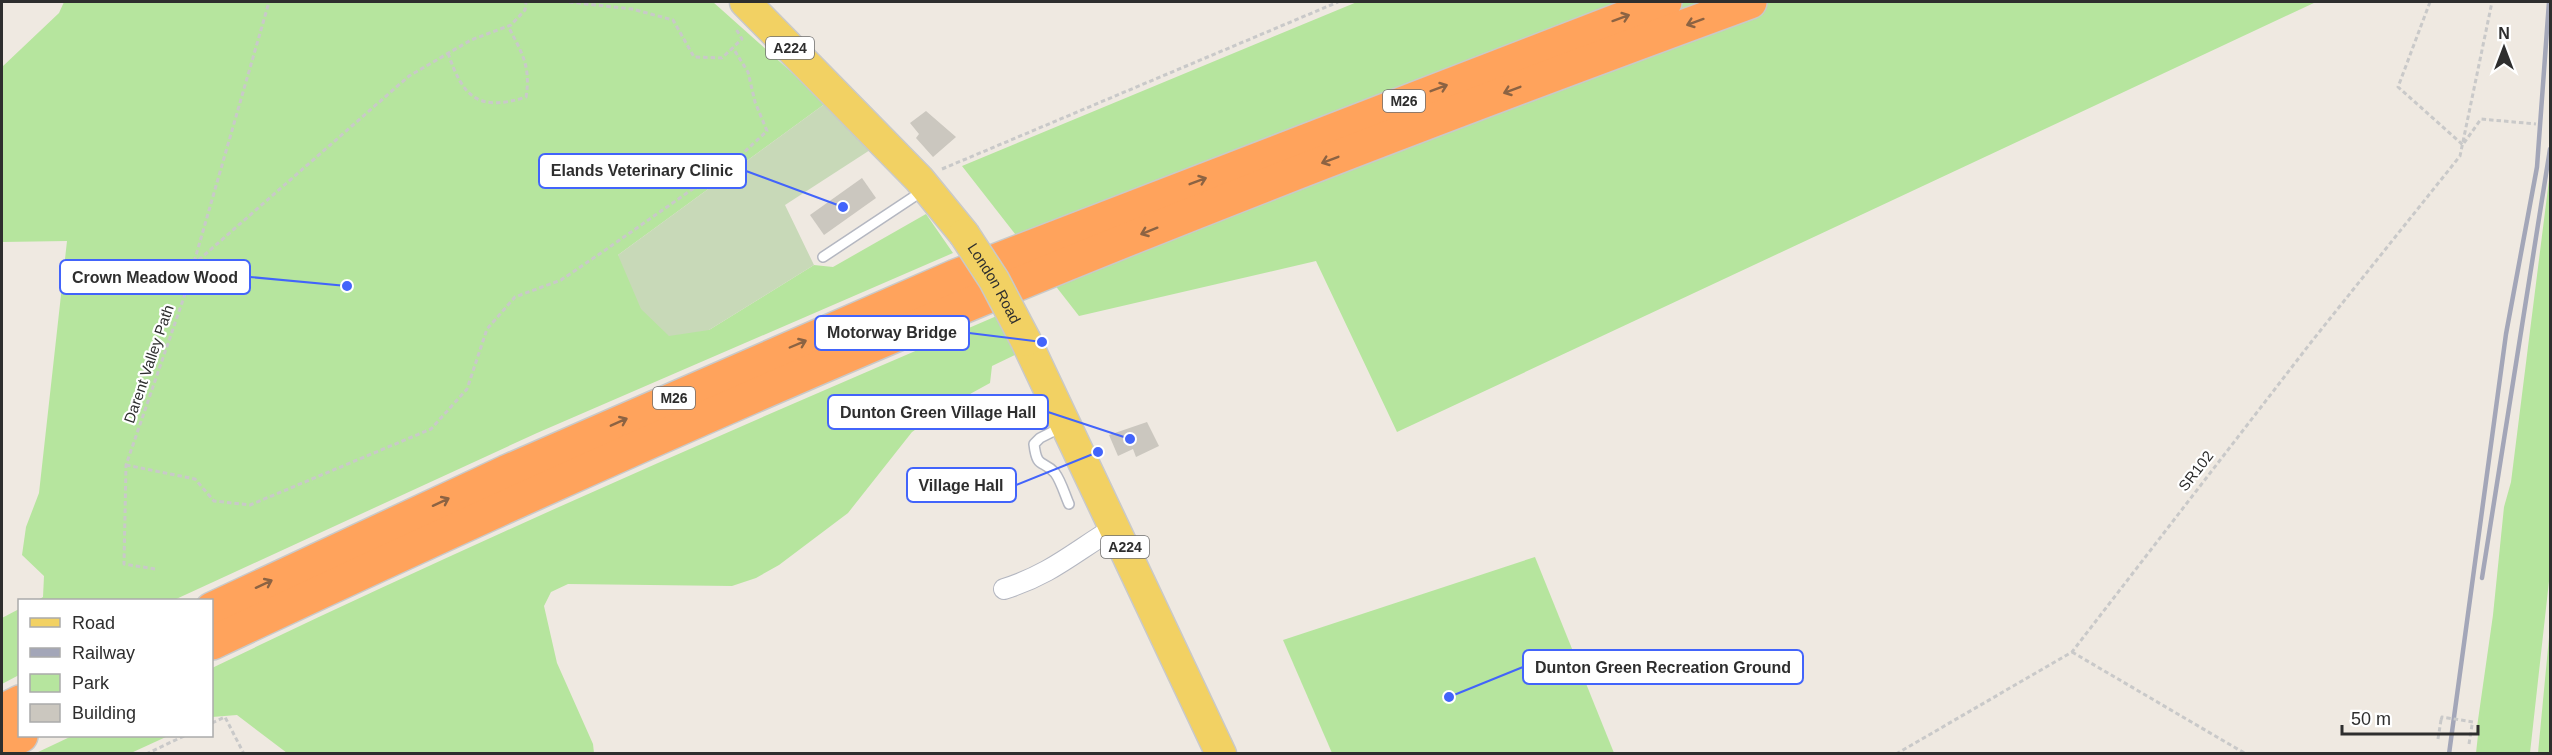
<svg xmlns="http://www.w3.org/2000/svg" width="2552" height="755" font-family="Helvetica,sans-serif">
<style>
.green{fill:#b6e59e}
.cemetery{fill:#c8d9b8}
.building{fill:#cbc7bf}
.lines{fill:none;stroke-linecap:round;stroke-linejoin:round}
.service-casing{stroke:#b4b7c1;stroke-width:12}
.minor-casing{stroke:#b4b7c1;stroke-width:22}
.primary-casing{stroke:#c9c9c9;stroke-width:33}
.motorway-casing{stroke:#c9c9c9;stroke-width:36}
.path{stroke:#c9c9c9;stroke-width:3;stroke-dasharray:4.5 3;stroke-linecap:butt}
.service{stroke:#fff;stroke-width:9}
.minor{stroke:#fff;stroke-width:20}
.primary{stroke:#f2d163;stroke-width:30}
.motorway{stroke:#ffa35c;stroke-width:33}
.rail{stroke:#a3a6b8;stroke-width:4.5}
.primary-bridge-casing{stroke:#c9c9c9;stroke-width:33;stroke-linecap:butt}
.path-bridge{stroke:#c9c9c9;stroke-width:3;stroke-dasharray:4.5 3;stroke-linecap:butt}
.primary-bridge{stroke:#f2d163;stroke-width:30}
.oneway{stroke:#8c6343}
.labels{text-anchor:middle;stroke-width:4.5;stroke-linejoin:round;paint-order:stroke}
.shield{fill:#fff;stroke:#6d6d6d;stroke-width:1.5}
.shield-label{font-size:14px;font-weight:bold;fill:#2e2e2e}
.street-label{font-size:15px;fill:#2e2e2e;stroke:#fff}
.leader{fill:none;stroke:#4264fb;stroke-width:2}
.callout-dot{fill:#4264fb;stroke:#fff;stroke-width:2}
.callout{fill:#fff;stroke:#4264fb;stroke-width:2}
.callout-label{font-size:16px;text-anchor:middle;font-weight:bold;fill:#2e2e2e}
</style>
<rect width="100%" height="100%" fill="#efe9e1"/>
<!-- green -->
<g class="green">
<polygon points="64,2 713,2 826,103 618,255 709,330 814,265 833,267 926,214 953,253 537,433 174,600 38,600 43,597 44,576 22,555 26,527 39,493 67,241 2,242 2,67 59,13"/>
<polygon points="1357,2 2316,2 1397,432 1316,261 1079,316 962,166"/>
<polygon points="2550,172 2550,572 2530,753 2476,753 2478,735 2476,734 2493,615 2504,507 2511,482"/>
<path d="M999,315L1021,352L992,366L990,383L950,405L912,432L848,513L779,565L756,578L732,586L568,584L551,592L544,606L557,663L593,744L594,753H287L237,715L212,717V668C471,543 735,428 999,315Z"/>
<polygon points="1535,557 1614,753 1332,753 1283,640"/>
<polygon points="19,609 19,675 2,684 2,618"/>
<polygon points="2550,627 2550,753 2538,753"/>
<polygon points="72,736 168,736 131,753 36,753"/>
</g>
<!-- cemetery -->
<polygon class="cemetery" points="826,103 870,150 785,205 814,265 709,330 669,336 641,309 618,255"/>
<!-- building -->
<g class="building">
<polygon points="926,111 956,137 933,157 916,138 919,134 910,123"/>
<polygon points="862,178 876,198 824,235 810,215"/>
<polygon points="1147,422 1159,446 1136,457 1133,449 1118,456 1109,435"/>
</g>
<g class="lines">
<!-- service casing -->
<g class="service-casing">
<g id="service">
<polyline points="823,257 924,190"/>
<path d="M1062,427L1040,438L1034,444C1037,470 1043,459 1055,473C1061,481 1065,495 1069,504"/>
</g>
</g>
<!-- minor casing -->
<g class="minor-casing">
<path id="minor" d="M1004,589C1052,574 1075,551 1116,527"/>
</g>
<!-- primary casing -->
<g class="primary-casing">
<g id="primary">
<polyline points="745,2 919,179 964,234"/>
<polyline points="1026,341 1221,754"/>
</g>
</g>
<!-- motorway casing -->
<g class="motorway-casing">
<g id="motorway">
<polyline points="212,609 506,472 956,276 1665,2"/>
<path d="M212,643C464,524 719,408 977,301C1232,195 1491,97 1750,2"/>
<polyline points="2,711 20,702"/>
<polyline points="2,745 21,736"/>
</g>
</g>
<!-- path -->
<g class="path">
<polyline points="569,2 632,9 673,20 694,57 722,58 742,39 736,29"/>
<polyline points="2430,2 2398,87 2463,145"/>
<path d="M448,53C463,98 479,112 526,97C531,66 522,53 508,26"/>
<polyline points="2464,143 2481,119 2536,124"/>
<polyline points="942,169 1338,2"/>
<polyline points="193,265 409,76 471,40 511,25 525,10 526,2"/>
<polyline points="126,465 195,479 214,501 250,505 431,429 467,389 487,329 515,297 561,280 601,253 740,156 767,131 755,102 748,72 733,48"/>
<polyline points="155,569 124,564 126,465 184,297 269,2"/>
<polyline points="2072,652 2246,754"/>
<polyline points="212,723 225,717 244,754"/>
<polyline points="2438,739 2441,720"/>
<polyline points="2469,744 2472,725"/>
<polyline points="146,754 184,736"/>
<polyline points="1896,754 2072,652 2312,341 2460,156 2492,2"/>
</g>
<!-- service -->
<use href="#service" class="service"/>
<!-- minor -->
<use href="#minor" class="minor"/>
<!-- primary -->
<use href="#primary" class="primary"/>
<!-- motorway -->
<use href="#motorway" class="motorway"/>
<!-- rail -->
<g class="rail">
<polyline points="2482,578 2550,149"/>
<polyline points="2449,754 2506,334 2537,167 2549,2"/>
</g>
<!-- primary-bridge casing -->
<g class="primary-bridge-casing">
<g id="primary-bridge">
<path id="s1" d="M964,234L994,280L1026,341"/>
</g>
</g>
<!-- path-bridge -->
<polyline class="path-bridge" points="2441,720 2442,717 2473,722 2472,725"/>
<!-- primary-bridge -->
<use href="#primary-bridge" class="primary-bridge"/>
</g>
<!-- one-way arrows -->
<defs><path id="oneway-shaft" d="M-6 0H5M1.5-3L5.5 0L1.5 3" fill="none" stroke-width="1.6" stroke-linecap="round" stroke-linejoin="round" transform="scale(1.5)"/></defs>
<g class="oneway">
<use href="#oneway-shaft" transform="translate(1621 18) rotate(-20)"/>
<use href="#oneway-shaft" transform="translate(1695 22) rotate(160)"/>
<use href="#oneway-shaft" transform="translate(1439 88) rotate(-21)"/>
<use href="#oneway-shaft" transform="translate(1512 90) rotate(159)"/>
<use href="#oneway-shaft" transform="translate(1330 160) rotate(159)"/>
<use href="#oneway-shaft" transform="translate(1198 181) rotate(-21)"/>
<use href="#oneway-shaft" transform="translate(1149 231) rotate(158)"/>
<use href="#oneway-shaft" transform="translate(798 344) rotate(-23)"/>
<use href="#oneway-shaft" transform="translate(619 422) rotate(-24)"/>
<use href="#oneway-shaft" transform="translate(441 502) rotate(-25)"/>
<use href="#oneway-shaft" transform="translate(264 584) rotate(-25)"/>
</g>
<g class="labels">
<!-- shield labels -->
<g class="shield">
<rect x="766" y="37" width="48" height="22" rx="4.5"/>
<rect x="1383" y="90" width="42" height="22" rx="4.5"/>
<rect x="653" y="387" width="42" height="22" rx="4.5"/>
<rect x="1101" y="536" width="48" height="22" rx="4.5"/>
</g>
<g class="shield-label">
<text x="790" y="53">A224</text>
<text x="1404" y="106">M26</text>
<text x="674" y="403">M26</text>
<text x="1125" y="552">A224</text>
</g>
<!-- street labels -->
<g class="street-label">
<text dy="5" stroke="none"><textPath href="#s1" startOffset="58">London Road</textPath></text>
<text transform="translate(149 364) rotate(-71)" y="5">Darent Valley Path</text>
<text transform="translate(2196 471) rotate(-52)" y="5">SR102</text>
</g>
</g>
<!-- callouts -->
<path class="leader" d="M843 207L746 171M347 286L250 277M1042 342L969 333M1130 439L1048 412M1098 452L1016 485M1449 697L1523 667"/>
<g class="callout-dot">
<circle cx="843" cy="207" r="6"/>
<circle cx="347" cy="286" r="6"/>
<circle cx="1042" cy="342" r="6"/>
<circle cx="1130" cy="439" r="6"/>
<circle cx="1098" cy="452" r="6"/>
<circle cx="1449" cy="697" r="6"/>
</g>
<g class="callout">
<rect x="539" y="154" width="207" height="34" rx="6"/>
<rect x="60" y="260" width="190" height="34" rx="6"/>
<rect x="815" y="316" width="154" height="34" rx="6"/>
<rect x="828" y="395" width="220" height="34" rx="6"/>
<rect x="907" y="468" width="109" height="34" rx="6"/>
<rect x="1523" y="650" width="280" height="34" rx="6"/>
</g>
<g class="callout-label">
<text x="642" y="176">Elands Veterinary Clinic</text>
<text x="155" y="283">Crown Meadow Wood</text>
<text x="892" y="338">Motorway Bridge</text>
<text x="938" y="418">Dunton Green Village Hall</text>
<text x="961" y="491">Village Hall</text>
<text x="1663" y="673">Dunton Green Recreation Ground</text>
</g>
<!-- border -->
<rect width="2552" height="755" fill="none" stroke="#2e2e2e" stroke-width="6"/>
<!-- legend -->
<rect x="18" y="599" width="195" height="138" fill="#ffffff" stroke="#ababab" stroke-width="1.5"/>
<rect x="30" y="618" width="30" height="9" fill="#f2d163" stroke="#ababab" stroke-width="1.5"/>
<text x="72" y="629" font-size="18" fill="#2e2e2e">Road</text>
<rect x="30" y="648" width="30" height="9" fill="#a3a6b8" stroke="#ababab" stroke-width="1.5"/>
<text x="72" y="659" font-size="18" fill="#2e2e2e">Railway</text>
<rect x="30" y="674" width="30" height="18" fill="#b6e59e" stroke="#ababab" stroke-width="1.5"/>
<text x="72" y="689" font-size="18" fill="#2e2e2e">Park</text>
<rect x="30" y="704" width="30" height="18" fill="#cbc7bf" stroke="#ababab" stroke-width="1.5"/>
<text x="72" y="719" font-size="18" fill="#2e2e2e">Building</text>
<!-- north arrow -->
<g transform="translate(2504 48)" stroke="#ffffff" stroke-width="4.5" paint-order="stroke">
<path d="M0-4.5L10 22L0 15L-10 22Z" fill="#2e2e2e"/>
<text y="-9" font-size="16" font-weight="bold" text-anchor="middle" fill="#2e2e2e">N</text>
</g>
<!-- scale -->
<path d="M2342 725v9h136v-9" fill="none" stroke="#2e2e2e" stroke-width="3"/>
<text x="2351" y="725" font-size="18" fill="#2e2e2e" stroke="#ffffff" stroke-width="4.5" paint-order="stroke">50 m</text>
</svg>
